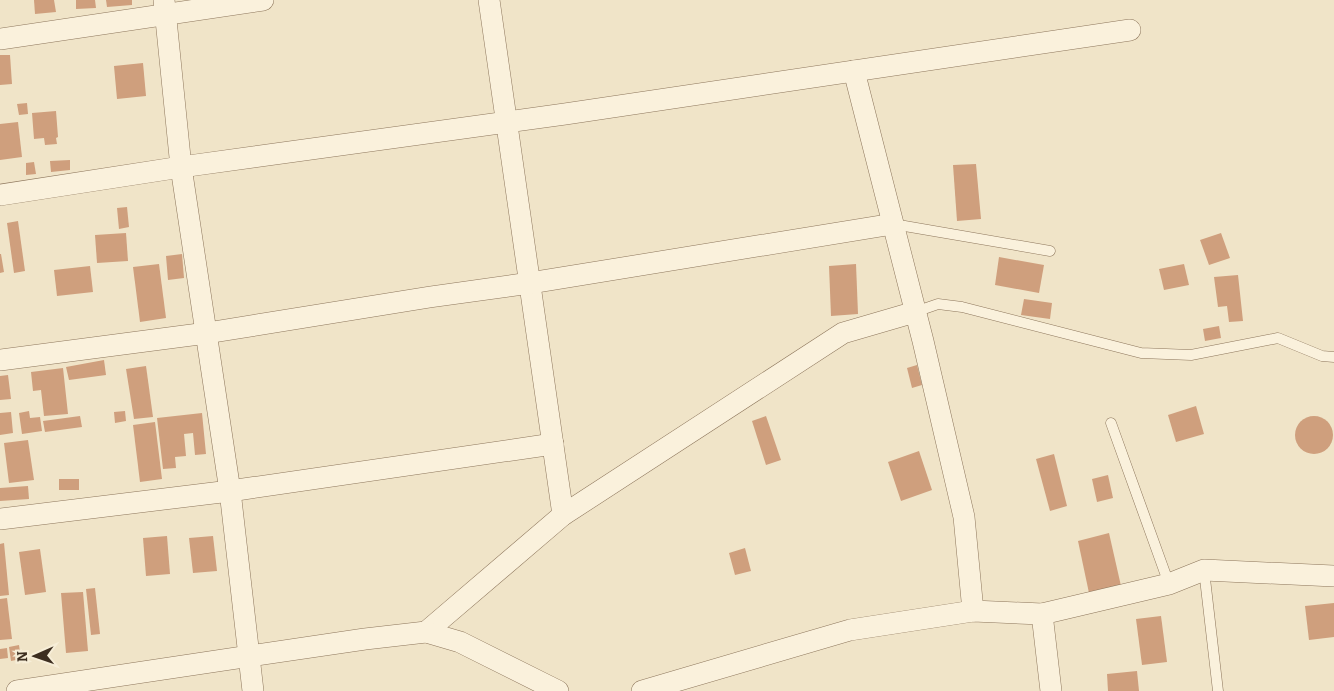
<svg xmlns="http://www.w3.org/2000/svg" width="1334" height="691" font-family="Bitter,serif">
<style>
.building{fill:#cf9f7d}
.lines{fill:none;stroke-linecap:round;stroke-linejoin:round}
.lane-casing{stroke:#8d765c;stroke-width:11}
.street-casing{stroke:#8d765c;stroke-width:22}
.lane{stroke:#faf1dc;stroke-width:10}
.street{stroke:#faf1dc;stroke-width:21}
</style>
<rect width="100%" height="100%" fill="#f0e4c8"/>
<!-- building -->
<g class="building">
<polygon points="34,0 54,0 56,12 35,14"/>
<polygon points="76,0 95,0 96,8 76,9"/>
<polygon points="106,0 132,0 132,5 107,7"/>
<polygon points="0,55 10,55 12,84 0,85"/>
<polygon points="143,63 146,96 117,99 114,66"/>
<polygon points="27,103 28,114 19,115 17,104"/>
<polygon points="56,111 58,137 56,138 57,144 45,145 44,138 34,139 32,113"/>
<polygon points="18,122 22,157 0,160 0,124"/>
<polygon points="70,160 70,170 51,172 50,161"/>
<polygon points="34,162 36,174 26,175 26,163"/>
<polygon points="976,164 981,219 957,221 953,165"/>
<polygon points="127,207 129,227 119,229 117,208"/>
<polygon points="18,221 25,271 14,273 7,223"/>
<polygon points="126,233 128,261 97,263 95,235"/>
<polygon points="1221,233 1230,258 1209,265 1200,240"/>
<polygon points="0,254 1,254 4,272 0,273"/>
<polygon points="182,254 184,278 168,280 166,256"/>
<polygon points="999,257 1044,265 1039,293 995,285"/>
<polygon points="159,264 166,318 140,322 133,267"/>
<polygon points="856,264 858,314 831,316 829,266"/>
<polygon points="1184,264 1189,285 1164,290 1159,269"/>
<polygon points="90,266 93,292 57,296 54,270"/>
<polygon points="1238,275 1243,321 1229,322 1227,306 1218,307 1214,277"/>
<polygon points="1024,299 1052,303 1050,319 1021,315"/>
<polygon points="1219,326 1221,338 1205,341 1203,329"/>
<polygon points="104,360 106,375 69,380 66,367"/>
<polygon points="917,365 922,385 912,388 907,368"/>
<polygon points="146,366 153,417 134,419 126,369"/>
<polygon points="63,368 68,414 44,416 41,390 33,391 31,372"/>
<polygon points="8,375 11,399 0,400 0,376"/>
<polygon points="1196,406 1204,434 1176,442 1168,415"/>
<polygon points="29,411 30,418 40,417 42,431 22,434 19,413"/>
<polygon points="125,411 126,421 115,423 114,412"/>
<polygon points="11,412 13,433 0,435 0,413"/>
<polygon points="202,413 206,454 195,455 193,433 184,434 186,456 175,457 176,468 163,469 157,418"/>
<polygon points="80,416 82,427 45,432 43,421"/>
<polygon points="766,416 781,460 766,465 752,421"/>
<circle cx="1314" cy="435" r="19"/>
<polygon points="155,422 162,479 140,482 133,425"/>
<polygon points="28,440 34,480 9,483 4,443"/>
<polygon points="919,451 932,490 901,501 888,462"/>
<polygon points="1054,454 1067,506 1050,511 1036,459"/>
<polygon points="1108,475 1113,498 1097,502 1092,479"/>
<rect x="59" y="479" width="20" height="11"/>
<polygon points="28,486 29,499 0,501 0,488"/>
<polygon points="1109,533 1121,586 1089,593 1078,541"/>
<polygon points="167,536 170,574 146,576 143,538"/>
<polygon points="213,536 217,571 193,573 189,538"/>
<polygon points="4,543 9,595 0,596 0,544"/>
<polygon points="745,548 751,571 735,575 729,553"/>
<polygon points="40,549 46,592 25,595 19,552"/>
<polygon points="95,588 100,634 91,635 86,589"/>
<polygon points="83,592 88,651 66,653 61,593"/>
<polygon points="7,598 12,639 0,640 0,599"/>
<polygon points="1334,603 1334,637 1309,640 1305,606"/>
<polygon points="1161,616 1167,662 1142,665 1136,619"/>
<polygon points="19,645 21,659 11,661 9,647"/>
<polygon points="7,648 8,658 0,659 0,649"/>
<polygon points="1137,671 1139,691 1108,691 1107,674"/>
</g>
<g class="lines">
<!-- lane casing -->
<g class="lane-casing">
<g id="lane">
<polyline points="893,224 1050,251"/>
<polyline points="915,312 938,304 962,307 1141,353 1191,355 1278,338 1322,356 1334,357"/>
<polyline points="1111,423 1169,584"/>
<polyline points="1204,570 1218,691"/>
</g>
</g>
<!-- street casing -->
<g class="street-casing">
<g id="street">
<polyline points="164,0 181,167 230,491 253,691"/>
<polyline points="489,0 563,515"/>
<polyline points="0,39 263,0"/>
<polyline points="854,71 923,341 964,517 973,611"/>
<polyline points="0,195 181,167 565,114 1130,30"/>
<polyline points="0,360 207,333 430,297 530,283 893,224"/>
<polyline points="0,519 230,491 553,444"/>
<polyline points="1042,614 1051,691"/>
<polyline points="426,632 563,515 843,333 915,312"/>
<polyline points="17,691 250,656 365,639 426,632 460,642 558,691"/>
<polyline points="642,691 850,630 973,611 1042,614 1169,584 1204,570 1334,576"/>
</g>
</g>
<!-- lane -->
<use href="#lane" class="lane"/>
<!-- street -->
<use href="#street" class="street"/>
</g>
<!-- north arrow -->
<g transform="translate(35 656) rotate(268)" stroke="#f7eed8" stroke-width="4" paint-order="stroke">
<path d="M0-4L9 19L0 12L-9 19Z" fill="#3d2e20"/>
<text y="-8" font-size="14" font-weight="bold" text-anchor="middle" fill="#3d2e20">N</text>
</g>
</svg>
